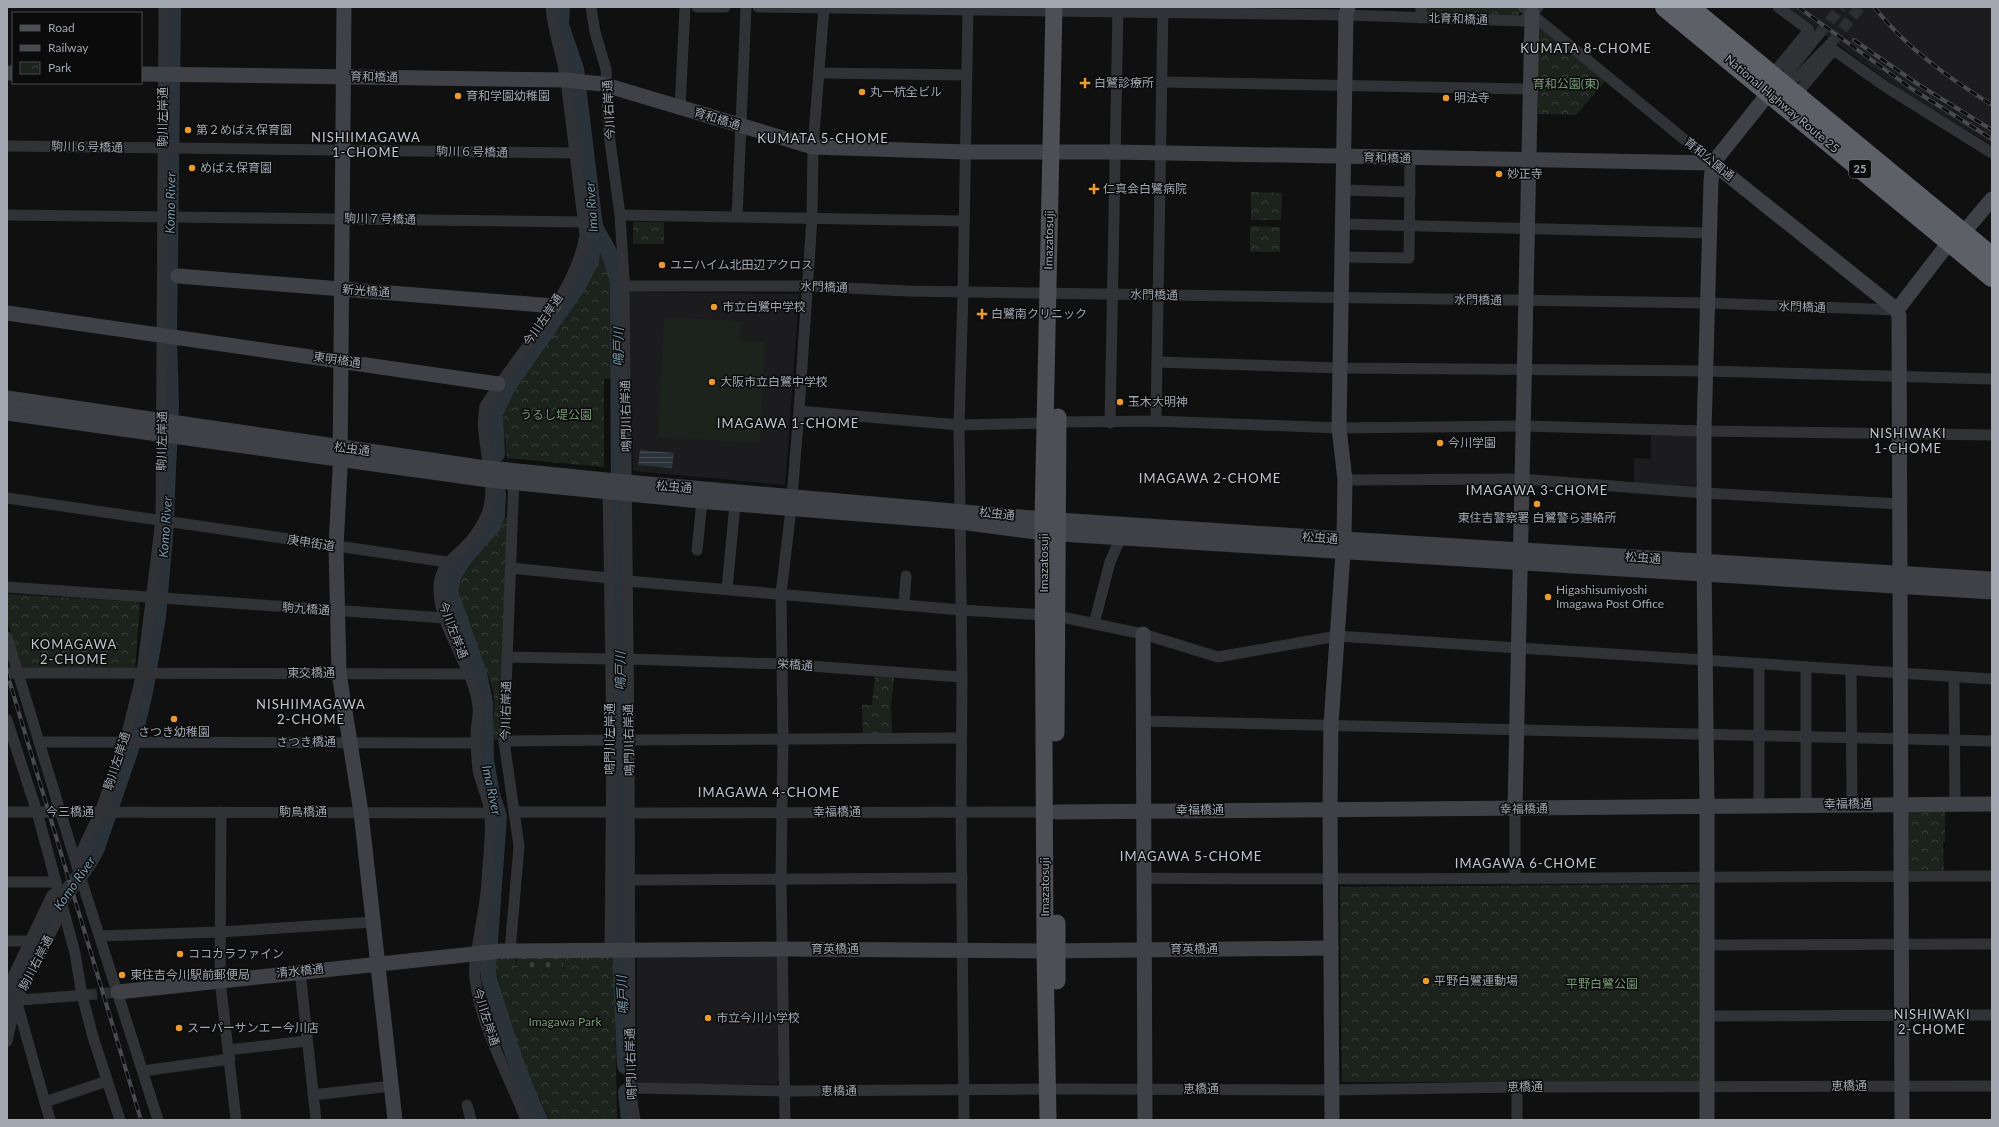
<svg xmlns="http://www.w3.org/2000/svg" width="1999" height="1127" font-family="Lato,'Noto Sans JP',sans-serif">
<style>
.built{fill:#1c1c1e}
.grass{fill:#1c231c}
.cemetery{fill:url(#cemetery-stones)}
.park{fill:url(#park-crowns)}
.water{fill:url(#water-rules)}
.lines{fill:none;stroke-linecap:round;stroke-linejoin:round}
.river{stroke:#2a3339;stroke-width:16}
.street-tunnel{stroke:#2d2e31;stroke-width:11;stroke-dasharray:11 5.5;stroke-linecap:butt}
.street{stroke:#313236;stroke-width:11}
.secondary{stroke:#3f4146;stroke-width:15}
.primary{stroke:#4d4f55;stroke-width:17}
.highway{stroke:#5d6067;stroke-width:20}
.rail-casing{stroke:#484a4f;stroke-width:4}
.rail{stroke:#0b0b0c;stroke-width:2.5;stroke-dasharray:8;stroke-linecap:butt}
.poi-dot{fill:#ec9a2c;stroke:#0b0b0c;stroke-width:1.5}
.labels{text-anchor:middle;stroke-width:3;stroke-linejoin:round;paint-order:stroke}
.shield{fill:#0b0b0c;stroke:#747980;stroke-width:1}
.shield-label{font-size:11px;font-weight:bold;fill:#a1a8b1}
.street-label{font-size:12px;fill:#a1a8b1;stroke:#0b0b0c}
.poi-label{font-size:12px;fill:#a1a8b1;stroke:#0b0b0c;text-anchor:start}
.park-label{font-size:12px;fill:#799c78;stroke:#0b0b0c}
.neighbourhood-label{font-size:13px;letter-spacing:1px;fill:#c2c6ce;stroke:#0b0b0c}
.water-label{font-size:13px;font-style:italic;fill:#7899ad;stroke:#0b0b0c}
</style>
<defs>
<pattern id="cemetery-stones" width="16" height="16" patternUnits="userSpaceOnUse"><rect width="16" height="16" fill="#1c231c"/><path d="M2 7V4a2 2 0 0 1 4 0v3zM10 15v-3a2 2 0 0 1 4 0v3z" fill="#3a403b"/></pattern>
<pattern id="park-crowns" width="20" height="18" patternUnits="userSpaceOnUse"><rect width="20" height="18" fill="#1c231c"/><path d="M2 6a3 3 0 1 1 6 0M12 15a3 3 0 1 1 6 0" fill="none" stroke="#3a403b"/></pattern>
<pattern id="water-rules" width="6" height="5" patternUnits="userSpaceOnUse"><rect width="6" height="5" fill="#2a3339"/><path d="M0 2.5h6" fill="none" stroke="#464e53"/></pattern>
</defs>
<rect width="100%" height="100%" fill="#101011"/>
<!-- built -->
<g class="built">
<polygon points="1787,7 1992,7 1992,145 1909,96"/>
<polygon points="629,292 799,294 785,485 633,471"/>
<polygon points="1651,434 1698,435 1696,486 1634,484 1634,458 1651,459"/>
<polygon points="778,954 779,1081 776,1084 640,1085 637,1081 637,956"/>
</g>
<!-- grass -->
<polygon class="grass" points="664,317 741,321 740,340 765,342 760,443 658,437"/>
<!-- cemetery -->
<polygon class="cemetery" points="564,957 563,969 518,970 517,958"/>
<!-- park -->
<g class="park">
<polygon points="1424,7 1517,7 1521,10 1518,16 1423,12"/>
<polygon points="1542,26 1606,80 1576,115 1538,114 1538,28"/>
<polygon points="1251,192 1282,193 1281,220 1251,220"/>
<rect x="633" y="222" width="31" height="22"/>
<polygon points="1250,226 1280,227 1280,252 1250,252"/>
<path d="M600,245C617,270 611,345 612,378L604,379V467L507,458L503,420L507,401L585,286L595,266Z"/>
<path d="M504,517H509L500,740H492C493,724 496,706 493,691C486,660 451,604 460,574C465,557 496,538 504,517Z"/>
<polygon points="7,594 140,602 135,670 23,674 7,620"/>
<polygon points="875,675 894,678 891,706 892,734 863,735 862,705 872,705"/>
<polygon points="1910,811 1945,811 1945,842 1943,842 1944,870 1906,870 1906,815"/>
<polygon points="1699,884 1703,1082 1342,1082 1340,887"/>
<path d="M564,956L614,958L617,1120H550C525,1073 502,1009 494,957L515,958L518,970L564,969Z"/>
</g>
<!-- water -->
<polygon class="water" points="640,450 674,453 672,468 638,465"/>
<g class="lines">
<!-- river -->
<g class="river">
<polyline points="595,227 609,252 618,282 621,973 625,1066"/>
<polyline points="497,454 495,414 507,388 578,286 591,261 595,227 576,69 561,25 562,7"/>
<path d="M498,494L497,515L493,526L462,561L453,577L450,592L479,674L485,702L486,760L492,795L499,816L488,969L489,979C504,1027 518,1075 540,1120"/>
<path d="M7,1015C13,989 26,968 38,945C44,933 48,920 55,909C68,888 87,871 97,848L133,743L145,692L158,617L165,535L171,407L169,338L173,7"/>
<polyline points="626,1092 629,1120"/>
</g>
<!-- street-tunnel -->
<g class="street-tunnel">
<polyline points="1819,34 1841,7"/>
<polyline points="1832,42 1860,7"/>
<polyline points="86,995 118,992"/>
</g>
<!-- street -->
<g class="street">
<polyline points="591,7 595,32 606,69 609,134 620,215 624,279 629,740 630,1088 635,1120"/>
<polyline points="697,7 725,7"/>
<polyline points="758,7 1346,15 1522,21 1532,14 1538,7"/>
<polyline points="1523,7 1713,163"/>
<polyline points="1421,18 1421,7"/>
<polyline points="819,73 966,75"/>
<polyline points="1772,75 1809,30 1778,7"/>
<polyline points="1162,82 1532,89"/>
<polyline points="1783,84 1800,75 1832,42"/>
<polyline points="1783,84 1790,70 1819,34"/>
<polyline points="1796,95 1830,54 1835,51 1886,87 1992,153"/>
<polyline points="680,108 685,7"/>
<polyline points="7,146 575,153"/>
<polyline points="1343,190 1410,192"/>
<polyline points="7,215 583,222"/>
<polyline points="620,215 964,221"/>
<polyline points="737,217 746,7"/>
<polyline points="1342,224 1710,233"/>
<polyline points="1342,257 1409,258 1410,158"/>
<polyline points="624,286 807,286 907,291 1709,303 1897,310"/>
<polyline points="1157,362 1340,368 1706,371 1992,379"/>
<polyline points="799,411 959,425 1046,423"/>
<polyline points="1156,421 1163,7"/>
<polyline points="1058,422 1156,421 1339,428 1523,426 1704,431 1992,435"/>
<polyline points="1110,423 1118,7"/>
<polyline points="1345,480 1522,479 1704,493 1900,504"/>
<polyline points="608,485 612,740 610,950"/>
<polyline points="7,498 447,562"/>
<polyline points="697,550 702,501"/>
<polyline points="511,568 609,578"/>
<polyline points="627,581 961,610 1044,615"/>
<polyline points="7,587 445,618"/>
<polyline points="727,589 735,504"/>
<polyline points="904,605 906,576"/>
<polyline points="1057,616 1143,634 1218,657 1337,636 1992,679"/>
<polyline points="1094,624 1110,562 1121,537"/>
<polyline points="7,637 76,863 158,1120"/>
<polyline points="507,657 609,659"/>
<polyline points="628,659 782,664 961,677"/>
<polyline points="1759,664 1759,805"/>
<polyline points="1851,670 1852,804"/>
<polyline points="7,673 469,674"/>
<polyline points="1954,677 1955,804"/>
<polyline points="7,720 37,812 75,953 82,995 93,1037 120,1120"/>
<polyline points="1143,721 1992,741"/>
<polyline points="629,740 961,738"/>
<polyline points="504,741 612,740"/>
<polyline points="39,742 477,743"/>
<polyline points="1806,805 1806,667"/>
<polyline points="7,812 490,813"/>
<polyline points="221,812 220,980 236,1120"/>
<polyline points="515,812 610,812"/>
<polyline points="629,813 1050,812"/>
<polyline points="76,863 100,812 125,741 142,673 161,520 164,7"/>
<path d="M1144,878C1427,881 1709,876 1992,876"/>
<polyline points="1515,879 1515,809"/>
<polyline points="630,880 962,878"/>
<polyline points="7,882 56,882"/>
<polyline points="100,936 220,932 373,922"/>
<polyline points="7,941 30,941"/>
<polyline points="1706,945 1992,944"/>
<polyline points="510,951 519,846 504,741 514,476"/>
<polyline points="300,971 316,1120"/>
<polyline points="7,989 52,895 58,891"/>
<polyline points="7,1001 86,995"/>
<polyline points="17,1003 50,1120"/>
<polyline points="1707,1016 1992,1015"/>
<polyline points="7,1041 16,1001 63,909"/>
<polyline points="228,1050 307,1041"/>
<polyline points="143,1071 230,1059"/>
<polyline points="1517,1087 1517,1120"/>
<polyline points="630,1088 785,1091 1048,1089"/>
<polyline points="1058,1089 1332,1090 1517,1087 1992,1086"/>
<polyline points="313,1095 391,1086"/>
<polyline points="45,1102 107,1081"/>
<polyline points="467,1105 471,1120"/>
<path d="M526,1120C509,1076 480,1025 475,979C473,965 477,951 479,937C482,919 486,900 487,881C488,860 492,835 490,814C489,799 481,785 478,770C477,759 476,747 476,736C476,726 479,716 478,706C473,665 437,626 439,585C441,562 458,556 471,540C477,533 485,520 488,511C498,477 478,440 485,406C517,355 576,294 585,235L566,80C562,55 553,32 551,7"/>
<polyline points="785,1120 781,880 783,739 781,594 791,509 799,411 812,218 813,147 824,7"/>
<polyline points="964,1120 961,811 962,677 959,425 963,292 968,7"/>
</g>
<!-- secondary -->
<g class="secondary">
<polyline points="344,7 340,470 336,547 339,673 361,812 395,1120"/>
<polyline points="7,73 13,73"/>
<polyline points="141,74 566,80 602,84 813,147 965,152 1115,152 1713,163"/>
<polyline points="1713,163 1897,310"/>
<polyline points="178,276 554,306"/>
<polyline points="1897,310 1899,316 1902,1120"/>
<polyline points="1897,310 1944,249 1953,245 1992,199"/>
<polyline points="7,313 498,384"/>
<polyline points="7,398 479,467 626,482 1043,519 1344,539 1992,579"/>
<polyline points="7,413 489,480 710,502 960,522 1044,533 1992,592"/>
<polyline points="1143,634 1145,1120"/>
<polyline points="1515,809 1532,14"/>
<polyline points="1056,812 1992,804"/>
<polyline points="118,992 501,951 782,949 1045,951 1331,948"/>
<polyline points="1332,1120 1330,809 1331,724 1344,539 1345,480 1339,428 1346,15 1348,7"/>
<polyline points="1707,1120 1707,805 1704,562 1704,431 1711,181 1713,163 1768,94 1777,87"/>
</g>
<!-- primary -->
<g class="primary">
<polyline points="1056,733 1058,417"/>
<polyline points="1057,923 1057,981"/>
<polyline points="1048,1120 1045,951 1043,519 1054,7"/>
</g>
<!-- highway -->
<g class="highway">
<polyline points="1665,7 1992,277"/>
<polyline points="1689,7 1992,257"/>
</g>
<!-- rail casing -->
<g class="rail-casing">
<g id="rail">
<polyline points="1798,7 1912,89 1992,139"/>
<path d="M1874,7C1906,48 1949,78 1992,105"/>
<polyline points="1854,40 1916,83 1992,130"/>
<polyline points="7,673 141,1120"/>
</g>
</g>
<!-- rail -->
<use href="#rail" class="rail"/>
</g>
<!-- markers -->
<g class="poi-dot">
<path d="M1083 77h4v4h4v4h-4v4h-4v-4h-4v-4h4z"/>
<circle cx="862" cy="92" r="4"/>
<circle cx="458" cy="96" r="4"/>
<circle cx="1446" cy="98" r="4"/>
<circle cx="188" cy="130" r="4"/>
<circle cx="192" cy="168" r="4"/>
<circle cx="1499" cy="174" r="4"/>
<path d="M1092 183h4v4h4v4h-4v4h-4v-4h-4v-4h4z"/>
<circle cx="662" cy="265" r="4"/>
<circle cx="714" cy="307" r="4"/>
<path d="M980 308h4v4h4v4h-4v4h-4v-4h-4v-4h4z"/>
<circle cx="712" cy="382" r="4"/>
<circle cx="1120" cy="402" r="4"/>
<circle cx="1440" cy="443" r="4"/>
<circle cx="1537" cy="504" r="4"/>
<circle cx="1548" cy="597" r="4"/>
<circle cx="174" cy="719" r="4"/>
<circle cx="180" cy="954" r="4"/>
<circle cx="122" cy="975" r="4"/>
<circle cx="1426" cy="981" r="4"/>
<circle cx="708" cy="1018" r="4"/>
<circle cx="179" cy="1028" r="4"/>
</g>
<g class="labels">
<!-- shield labels -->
<rect class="shield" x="1849" y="160" width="22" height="18" rx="3"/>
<g class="shield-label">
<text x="1860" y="173">25</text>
</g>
<!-- street labels -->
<g class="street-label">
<text transform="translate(1458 19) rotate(2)" y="4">北育和橋通</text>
<text transform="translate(374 77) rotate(1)" y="4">育和橋通</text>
<text transform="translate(1782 104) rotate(40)" y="4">National Highway Route 25</text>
<text transform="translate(609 110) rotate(-93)" y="4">今川右岸通</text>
<text transform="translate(163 117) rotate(-90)" y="4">駒川左岸通</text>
<text transform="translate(717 119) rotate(17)" y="4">育和橋通</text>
<text transform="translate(87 147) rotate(1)" y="4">駒川６号橋通</text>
<text transform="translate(472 152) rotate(1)" y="4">駒川６号橋通</text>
<text transform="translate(1387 158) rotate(1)" y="4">育和橋通</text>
<text transform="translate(1709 159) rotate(39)" y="4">育和公園通</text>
<text transform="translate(380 219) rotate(1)" y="4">駒川７号橋通</text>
<text transform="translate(1049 240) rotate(-89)" y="4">Imazatosuji</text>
<text transform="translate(824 287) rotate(2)" y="4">水門橋通</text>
<text transform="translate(366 291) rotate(4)" y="4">新光橋通</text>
<text transform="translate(1154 295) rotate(1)" y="4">水門橋通</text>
<text transform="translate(1478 300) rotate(1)" y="4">水門橋通</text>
<text transform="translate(1802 307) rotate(2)" y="4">水門橋通</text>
<text transform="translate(543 320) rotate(-56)" y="4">今川左岸通</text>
<text transform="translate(337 360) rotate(8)" y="4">東明橋通</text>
<text transform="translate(626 416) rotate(-91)" y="4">鳴門川右岸通</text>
<text transform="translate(162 441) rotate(-89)" y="4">駒川左岸通</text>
<text transform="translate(352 449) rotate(8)" y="4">松虫通</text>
<text transform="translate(674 487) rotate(5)" y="4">松虫通</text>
<text transform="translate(997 514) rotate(6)" y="4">松虫通</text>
<text transform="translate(1320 538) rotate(4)" y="4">松虫通</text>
<text transform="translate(311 543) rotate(9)" y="4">庚申街道</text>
<text transform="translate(1643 558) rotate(4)" y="4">松虫通</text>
<text transform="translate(1044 563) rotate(-90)" y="4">Imazatosuji</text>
<text transform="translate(306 609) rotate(4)" y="4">駒九橋通</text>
<text transform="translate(453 630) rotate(69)" y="4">今川左岸通</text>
<text transform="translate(795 665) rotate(4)" y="4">栄橋通</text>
<text x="311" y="677">東交橋通</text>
<text transform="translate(506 711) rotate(-89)" y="4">今川右岸通</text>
<text transform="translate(610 739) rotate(-90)" y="4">鳴門川左岸通</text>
<text transform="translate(629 740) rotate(-91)" y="4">鳴門川右岸通</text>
<text x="306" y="746">さつき橋通</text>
<text transform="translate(117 761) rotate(-72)" y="4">駒川左岸通</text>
<text x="1848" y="808">幸福橋通</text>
<text transform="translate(1524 809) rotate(-1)" y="4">幸福橋通</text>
<text x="1200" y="814">幸福橋通</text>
<text x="70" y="816">今三橋通</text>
<text x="303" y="816">駒鳥橋通</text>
<text x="837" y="816">幸福橋通</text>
<text transform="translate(1045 887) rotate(-90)" y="4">Imazatosuji</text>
<text x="835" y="953">育英橋通</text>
<text x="1194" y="953">育英橋通</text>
<text transform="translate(36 963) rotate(-63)" y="4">駒川右岸通</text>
<text transform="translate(300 971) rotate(-6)" y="4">清水橋通</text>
<text transform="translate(486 1017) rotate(72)" y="4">今川左岸通</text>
<text transform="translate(631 1064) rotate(-92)" y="4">鳴門川右岸通</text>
<text x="1849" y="1090">恵橋通</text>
<text x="1525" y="1091">恵橋通</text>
<text x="1201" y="1093">恵橋通</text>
<text transform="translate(839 1091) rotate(-1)" y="4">恵橋通</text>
</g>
<!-- poi labels -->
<g class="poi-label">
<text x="1094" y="87">白鷺診療所</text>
<text x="870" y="96">丸一杭全ビル</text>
<text x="466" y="100">育和学園幼稚園</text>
<text x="1454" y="102">明法寺</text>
<text x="196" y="134">第２めばえ保育園</text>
<text x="200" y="172">めばえ保育園</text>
<text x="1507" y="178">妙正寺</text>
<text x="1103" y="193">仁真会白鷺病院</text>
<text x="670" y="269">ユニハイム北田辺アクロス</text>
<text x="722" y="311">市立白鷺中学校</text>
<text x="991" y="318">白鷺南クリニック</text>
<text x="720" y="386">大阪市立白鷺中学校</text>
<text x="1128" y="406">玉木大明神</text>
<text x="1448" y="447">今川学園</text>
<text x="1537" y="522" text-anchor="middle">東住吉警察署 白鷺警ら連絡所</text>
<text x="1556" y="594">Higashisumiyoshi<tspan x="1556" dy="14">Imagawa Post Office</tspan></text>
<text x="174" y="736" text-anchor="middle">さつき幼稚園</text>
<text x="188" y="958">ココカラファイン</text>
<text x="130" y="979">東住吉今川駅前郵便局</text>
<text x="1434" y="985">平野白鷺運動場</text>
<text x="716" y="1022">市立今川小学校</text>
<text x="187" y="1032">スーパーサンエー今川店</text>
</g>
<!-- park labels -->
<g class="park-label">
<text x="1566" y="88">育和公園(東)</text>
<text x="556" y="419">うるし堤公園</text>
<text x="1602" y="988">平野白鷺公園</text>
<text x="565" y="1026">Imagawa Park</text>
</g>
<!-- neighbourhood labels -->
<g class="neighbourhood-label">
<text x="1586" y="53">KUMATA 8-CHOME</text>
<text x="366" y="142">NISHIIMAGAWA<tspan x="366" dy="15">1-CHOME</tspan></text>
<text x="823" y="143">KUMATA 5-CHOME</text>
<text x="788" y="428">IMAGAWA 1-CHOME</text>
<text x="1908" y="438">NISHIWAKI<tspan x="1908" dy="15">1-CHOME</tspan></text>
<text x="1210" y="483">IMAGAWA 2-CHOME</text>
<text x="1537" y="495">IMAGAWA 3-CHOME</text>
<text x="74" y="649">KOMAGAWA<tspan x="74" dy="15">2-CHOME</tspan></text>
<text x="311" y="709">NISHIIMAGAWA<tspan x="311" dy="15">2-CHOME</tspan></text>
<text x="769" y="797">IMAGAWA 4-CHOME</text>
<text x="1191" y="861">IMAGAWA 5-CHOME</text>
<text x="1526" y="868">IMAGAWA 6-CHOME</text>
<text x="1932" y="1019">NISHIWAKI<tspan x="1932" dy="15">2-CHOME</tspan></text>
</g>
<!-- water labels -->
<g class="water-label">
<text transform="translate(170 203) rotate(-89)" y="5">Komo River</text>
<text transform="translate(591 207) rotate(-94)" y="5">Ima River</text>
<text transform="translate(618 347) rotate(-90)" y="5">鳴戸川</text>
<text transform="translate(165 527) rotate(-86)" y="5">Komo River</text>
<text transform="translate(620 671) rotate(-90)" y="5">鳴戸川</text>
<text transform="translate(492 790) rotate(78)" y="5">Ima River</text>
<text transform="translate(74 883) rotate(-55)" y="5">Komo River</text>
<text transform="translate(622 995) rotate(-93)" y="5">鳴戸川</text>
</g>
</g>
<!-- border -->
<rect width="1999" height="1127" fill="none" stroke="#a1a8b1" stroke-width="16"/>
<!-- legend -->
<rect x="12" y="12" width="130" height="72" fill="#0b0b0c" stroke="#474a4e"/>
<rect x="20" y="25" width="20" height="6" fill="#4d4f55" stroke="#474a4e"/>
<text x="48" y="32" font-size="12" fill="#a1a8b1">Road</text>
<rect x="20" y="45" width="20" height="6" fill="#484a4f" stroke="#474a4e"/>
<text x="48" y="52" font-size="12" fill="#a1a8b1">Railway</text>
<rect x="20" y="62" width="20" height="12" fill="url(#park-crowns)" stroke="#474a4e"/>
<text x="48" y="72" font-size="12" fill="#a1a8b1">Park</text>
</svg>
